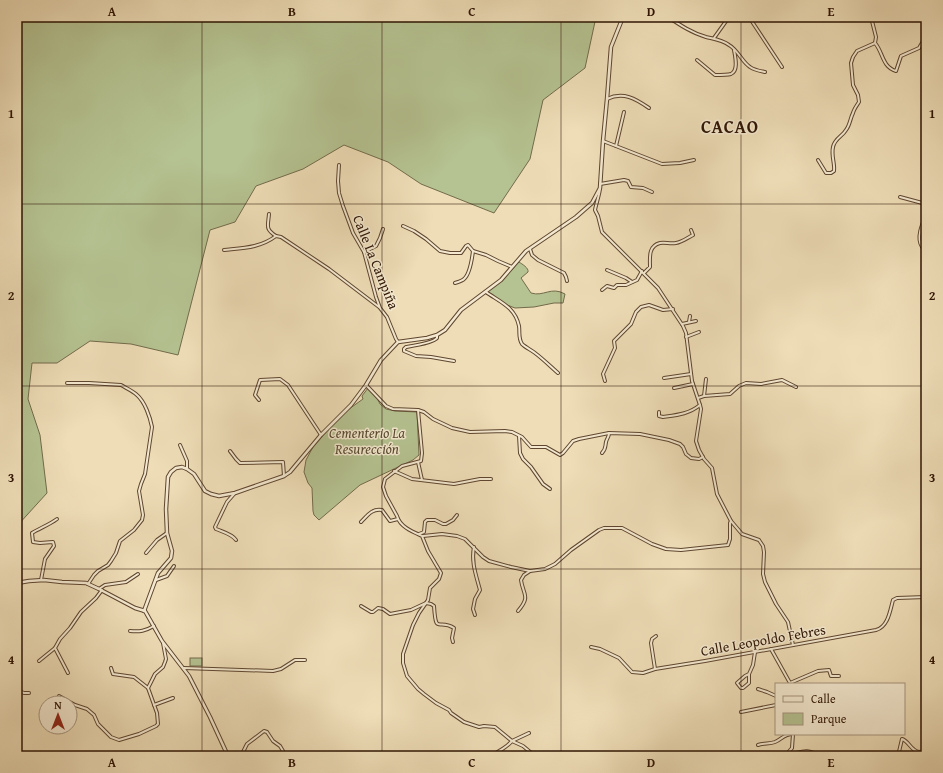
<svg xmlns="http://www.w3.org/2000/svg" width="943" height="773" font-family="'Gentium Book Plus',serif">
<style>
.green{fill:#b5c291;stroke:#726b4a}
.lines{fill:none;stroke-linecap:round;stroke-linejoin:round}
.minor-casing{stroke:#5e4630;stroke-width:4}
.tertiary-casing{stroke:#5e4630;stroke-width:4.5}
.minor{stroke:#f4e9d0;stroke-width:2}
.tertiary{stroke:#f4e9d0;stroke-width:2.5}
.grid{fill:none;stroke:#2e1403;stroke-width:1;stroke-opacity:0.55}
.labels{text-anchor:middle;stroke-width:3;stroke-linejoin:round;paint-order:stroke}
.street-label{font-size:14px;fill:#2e1403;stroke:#f4e9d0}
.park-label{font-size:14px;font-style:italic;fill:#56482e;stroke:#f4e9d0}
.district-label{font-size:18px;font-weight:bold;letter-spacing:1px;fill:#2e1403;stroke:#f4e9d0}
.neatline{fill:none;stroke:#2e1403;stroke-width:1.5}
.grid-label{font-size:13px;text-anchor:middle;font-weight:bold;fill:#2e1403}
</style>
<rect width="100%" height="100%" fill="#eeddb7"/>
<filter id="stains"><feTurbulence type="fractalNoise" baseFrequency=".005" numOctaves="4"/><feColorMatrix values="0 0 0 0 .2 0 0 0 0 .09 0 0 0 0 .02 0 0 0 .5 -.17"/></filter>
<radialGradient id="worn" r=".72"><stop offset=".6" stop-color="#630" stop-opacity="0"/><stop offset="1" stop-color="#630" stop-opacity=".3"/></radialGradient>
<!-- green -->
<g class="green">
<polygon points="17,17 596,17 585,68 543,100 530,159 494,213 421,184 388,162 344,145 303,169 256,186 235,222 210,230 178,355 131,344 90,341 57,363 32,363 28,399 40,435 47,493 17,526"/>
<path d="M519,262C522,264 529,268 528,272L521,278L531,293C544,297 551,286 565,294L563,303H554L534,307L515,308L499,302L486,293L500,282Z"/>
<polygon points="368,388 376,396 380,404 386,409 395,411 417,412 419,455 413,460 360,485 319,520 314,515 313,511 312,488 308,483 304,472 306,460 313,447 342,414 363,399 362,396"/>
<rect x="190" y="658" width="12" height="8"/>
</g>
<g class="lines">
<!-- minor casing -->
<g class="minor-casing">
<g id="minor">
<path d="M668,17C680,25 692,33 706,37C714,39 722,40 729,45C738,50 742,62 750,67C754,70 760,71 765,72"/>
<polyline points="749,17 782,67"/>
<path d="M871,17L876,37L875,43C883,52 882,67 896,71L901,56L919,48L926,36"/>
<polyline points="714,38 729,17"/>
<path d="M697,60L715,75C720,75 727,75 731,74C739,71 735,56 734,50"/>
<path d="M607,99C623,91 636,99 649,108"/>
<polyline points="603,141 662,164 680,163 694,160"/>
<polyline points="616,146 624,112"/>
<path d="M818,160L826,173H831L834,171C835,163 831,156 833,147C835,138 842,137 846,130C850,125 850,119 853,113C854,109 857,105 859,102L858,95L853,85L851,63L853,57L857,51L875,43"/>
<polyline points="339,165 338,181 339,193 343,206 353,233 364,252 376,297 380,308 387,317 396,339 398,342"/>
<polyline points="600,184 624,180 628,181 631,187 643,188 652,192"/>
<path d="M600,188C600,193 596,204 595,210L598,216L602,232L658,288L683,326L686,333L692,381L700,405L701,409L696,441L699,450L704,459L712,468L717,494L731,521L742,534L759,540L763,546L764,552L763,574L765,582L776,604L788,622L793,645"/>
<polyline points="900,197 926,204"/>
<path d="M269,214C268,226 265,229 276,236"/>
<path d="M926,215C922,224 916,238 922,247L926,249"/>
<polyline points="403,226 414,231 426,239 440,251 450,253 461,253 466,246 468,245 473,251 486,255 498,261 512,267"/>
<polyline points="530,249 532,255 538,260 564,273 566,277 567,281"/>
<path d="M224,250C243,248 260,248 276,236L281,237L329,269L379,307"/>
<polyline points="364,252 376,246 380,238 383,229"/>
<polyline points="607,270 626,278 632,282"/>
<path d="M644,273L650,267C650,258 648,246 660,243C665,242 670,244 676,243C682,242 687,238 693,235L691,230"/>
<path d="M455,283C458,282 462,281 464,279C470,274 472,259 473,251"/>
<polyline points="602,290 607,286 614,288 617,285 626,285 637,280 642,271"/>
<path d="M486,292C500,302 515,307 519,326C520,332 518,338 522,344C525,347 531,350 535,353C543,359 550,366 558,373"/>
<polyline points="689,322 690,316"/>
<polyline points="682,324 696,321"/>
<path d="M437,335C437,336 437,337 437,338C433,343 412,346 406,347L404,349V351L416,356L431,357L454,361"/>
<polyline points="686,337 699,332"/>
<polyline points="664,378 691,374"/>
<polyline points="605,381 603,374 615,348 614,341 631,324 636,312 641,307 649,305 663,310 673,309"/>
<path d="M67,383H89L121,385C126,388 133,391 137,395C145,402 150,417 152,427L145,474L141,484L139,491L143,515L142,520L134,530L120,541L116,553L111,561L108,565L98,571L94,575L88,584"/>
<polyline points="366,385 386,406 393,409 418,410 424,412 433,419 452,428 470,432 505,431 512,432 522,437 531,447 546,447 560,455 563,453 573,441 579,439 609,433 640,434 669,440 680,444 683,447 686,454 691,458 699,459 703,457"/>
<polyline points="674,388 693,384"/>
<polyline points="704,396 706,379"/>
<polyline points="698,398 704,396 730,394 739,386 746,383 761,384 782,380 796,387"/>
<polyline points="259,400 255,395 260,380 280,379 288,385 321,435"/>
<path d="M418,410L422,453L421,461L402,466L385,479L383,487L386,496L397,516C400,527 413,532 422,536L428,551L441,573L439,579L430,588L428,600L419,613L413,625L403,654V663L407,676L418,689L424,694L436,703L449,710L451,713L464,722L479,727L484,726L495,727L512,741L523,746L535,756"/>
<path d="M659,412V416L663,417C677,415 689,414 700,405"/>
<polyline points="519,436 520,453 523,459 531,467 543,484 550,489"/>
<polyline points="180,445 187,461 187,469"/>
<polyline points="230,451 236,459 240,463 283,462 284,476"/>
<path d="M602,453C606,449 605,447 606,442C607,438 609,437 609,433"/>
<polyline points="418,462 422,480"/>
<polyline points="394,471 412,479 454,484 480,479 491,479"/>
<path d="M234,494L227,502L215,527L216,529C223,532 232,534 236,540"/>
<path d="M361,522C367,516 372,508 382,510L390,521L398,519"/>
<polyline points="419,534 424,532 425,522 427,520 435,520 443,524 446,524 453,520 457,515"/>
<polyline points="423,536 442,534 457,536 465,539 483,557 489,561 511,567 530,571 545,569 555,564 571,550 599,530 604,528 622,528 652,544 666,549 681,550 728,545 730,539 730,523 731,521"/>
<path d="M474,547C471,562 476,575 480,590L475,599L473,609L475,615"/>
<polyline points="146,553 157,540 167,533"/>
<path d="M41,580L45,559L54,546L53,542L40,543L33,542L32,533C40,528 49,525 57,519"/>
<polyline points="156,580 167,576 174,566"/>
<polyline points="99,589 105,585 126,582 138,574"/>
<path d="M361,606L371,612H373L378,608L383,609L390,614L411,610L426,603L431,604L434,606C436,636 438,618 454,628L452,638L453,642"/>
<path d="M518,611C531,596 523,595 521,580L524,575L530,571"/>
<path d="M130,631C140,632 145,631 154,626"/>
<path d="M591,647L600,649L619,658L632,672L643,673L655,669L705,661L876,630C888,627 890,611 893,600L897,598L926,597"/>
<polyline points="771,649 790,683"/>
<polyline points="39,661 55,648"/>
<polyline points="111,668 113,674 134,677 148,688"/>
<polyline points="184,668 273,671 281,669 295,660 305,660"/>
<polyline points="655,669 651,643 652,639 656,636"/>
<polyline points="68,673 55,648 60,639 70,628 81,612 96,598 102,590"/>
<polyline points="749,674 745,676 737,683 741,688 743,688 749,683 749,674 753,665 755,652"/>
<polyline points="790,683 818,671 829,670 831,676 839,676"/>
<polyline points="758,689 767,692 776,696"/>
<polyline points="17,690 24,693 29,693"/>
<polyline points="59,696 75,705 87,709 94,715 98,724 111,737 119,740 139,734 156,726 158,724 157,713 148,688 155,674 163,667 165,662 166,659 163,643"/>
<polyline points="154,705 173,698"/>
<polyline points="741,712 776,705"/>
<path d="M758,745C764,743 770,744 775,742C782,739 784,734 793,734"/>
<path d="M786,755C801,753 805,747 820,756"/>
<polyline points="241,756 247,744 264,731 267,732 273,741 280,746 283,751"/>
<path d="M490,756C498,752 506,748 512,741L529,733"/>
<polyline points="785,756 792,748 793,734"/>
<path d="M898,756L902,739C909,741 911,751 919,752C921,752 924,751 926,751"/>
</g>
</g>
<!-- tertiary casing -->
<g class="tertiary-casing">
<g id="tertiary">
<polyline points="17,583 29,581 44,580 62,582 86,583 99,589 135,608 145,611 162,641 189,676 210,717 228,756"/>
<polyline points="144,611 158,573 171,558 172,551 167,533 166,509 168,477 171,472 176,468 182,467 187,469 194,474 205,491 211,494 219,496 235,493 284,476 290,472 321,435 351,405 366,385 381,360 398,342 427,338 437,335 445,330 461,310 501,280 526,251 576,217 592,203 600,188 603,141 607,99 611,47 623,17"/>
</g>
</g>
<!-- minor -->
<use href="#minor" class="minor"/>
<!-- tertiary -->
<use href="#tertiary" class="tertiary"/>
</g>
<!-- grid -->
<path class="grid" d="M202,17V756M382,17V756M561,17V756M741,17V756M17,204H926M17,386H926M17,569H926"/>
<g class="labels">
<!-- street labels -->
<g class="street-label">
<text transform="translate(376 262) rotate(68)" y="5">Calle La Campiña</text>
<text transform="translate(763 640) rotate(-10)" y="5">Calle Leopoldo Febres</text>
</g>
<!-- park labels -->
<g class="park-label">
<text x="367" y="438">Cementerio La<tspan x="367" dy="16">Resurección</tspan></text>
</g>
<!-- district labels -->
<g class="district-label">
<text x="730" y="133">CACAO</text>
</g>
</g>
<!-- margin -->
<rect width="943" height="773" fill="none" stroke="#eeddb7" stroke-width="44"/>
<!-- legend -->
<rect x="775" y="683" width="130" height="52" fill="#f4e9d0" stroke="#a5947e"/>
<rect x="783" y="696" width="20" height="6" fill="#f4e9d0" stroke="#a5947e"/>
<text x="811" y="703" font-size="12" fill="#2e1403">Calle</text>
<rect x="783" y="713" width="20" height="12" fill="#b5c291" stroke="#a5947e"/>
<text x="811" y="723" font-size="12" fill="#2e1403">Parque</text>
<!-- north arrow -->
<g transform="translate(58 715)"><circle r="19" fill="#f4e9d0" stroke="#a5947e"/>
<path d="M0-3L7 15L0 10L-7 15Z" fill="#8f2418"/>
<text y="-6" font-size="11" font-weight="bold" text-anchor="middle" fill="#2e1403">N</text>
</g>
<rect x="22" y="22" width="899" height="729" class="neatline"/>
<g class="grid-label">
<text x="112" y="16">A</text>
<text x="292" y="16">B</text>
<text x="472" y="16">C</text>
<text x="651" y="16">D</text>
<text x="831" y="16">E</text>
<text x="11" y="118">1</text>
<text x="932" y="118">1</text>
<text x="11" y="300">2</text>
<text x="932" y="300">2</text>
<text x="11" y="482">3</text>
<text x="932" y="482">3</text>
<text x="11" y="664">4</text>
<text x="932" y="664">4</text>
<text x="112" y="767">A</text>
<text x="292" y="767">B</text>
<text x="472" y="767">C</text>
<text x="651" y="767">D</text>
<text x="831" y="767">E</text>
</g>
<rect width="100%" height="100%" filter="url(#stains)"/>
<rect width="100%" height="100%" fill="url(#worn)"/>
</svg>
